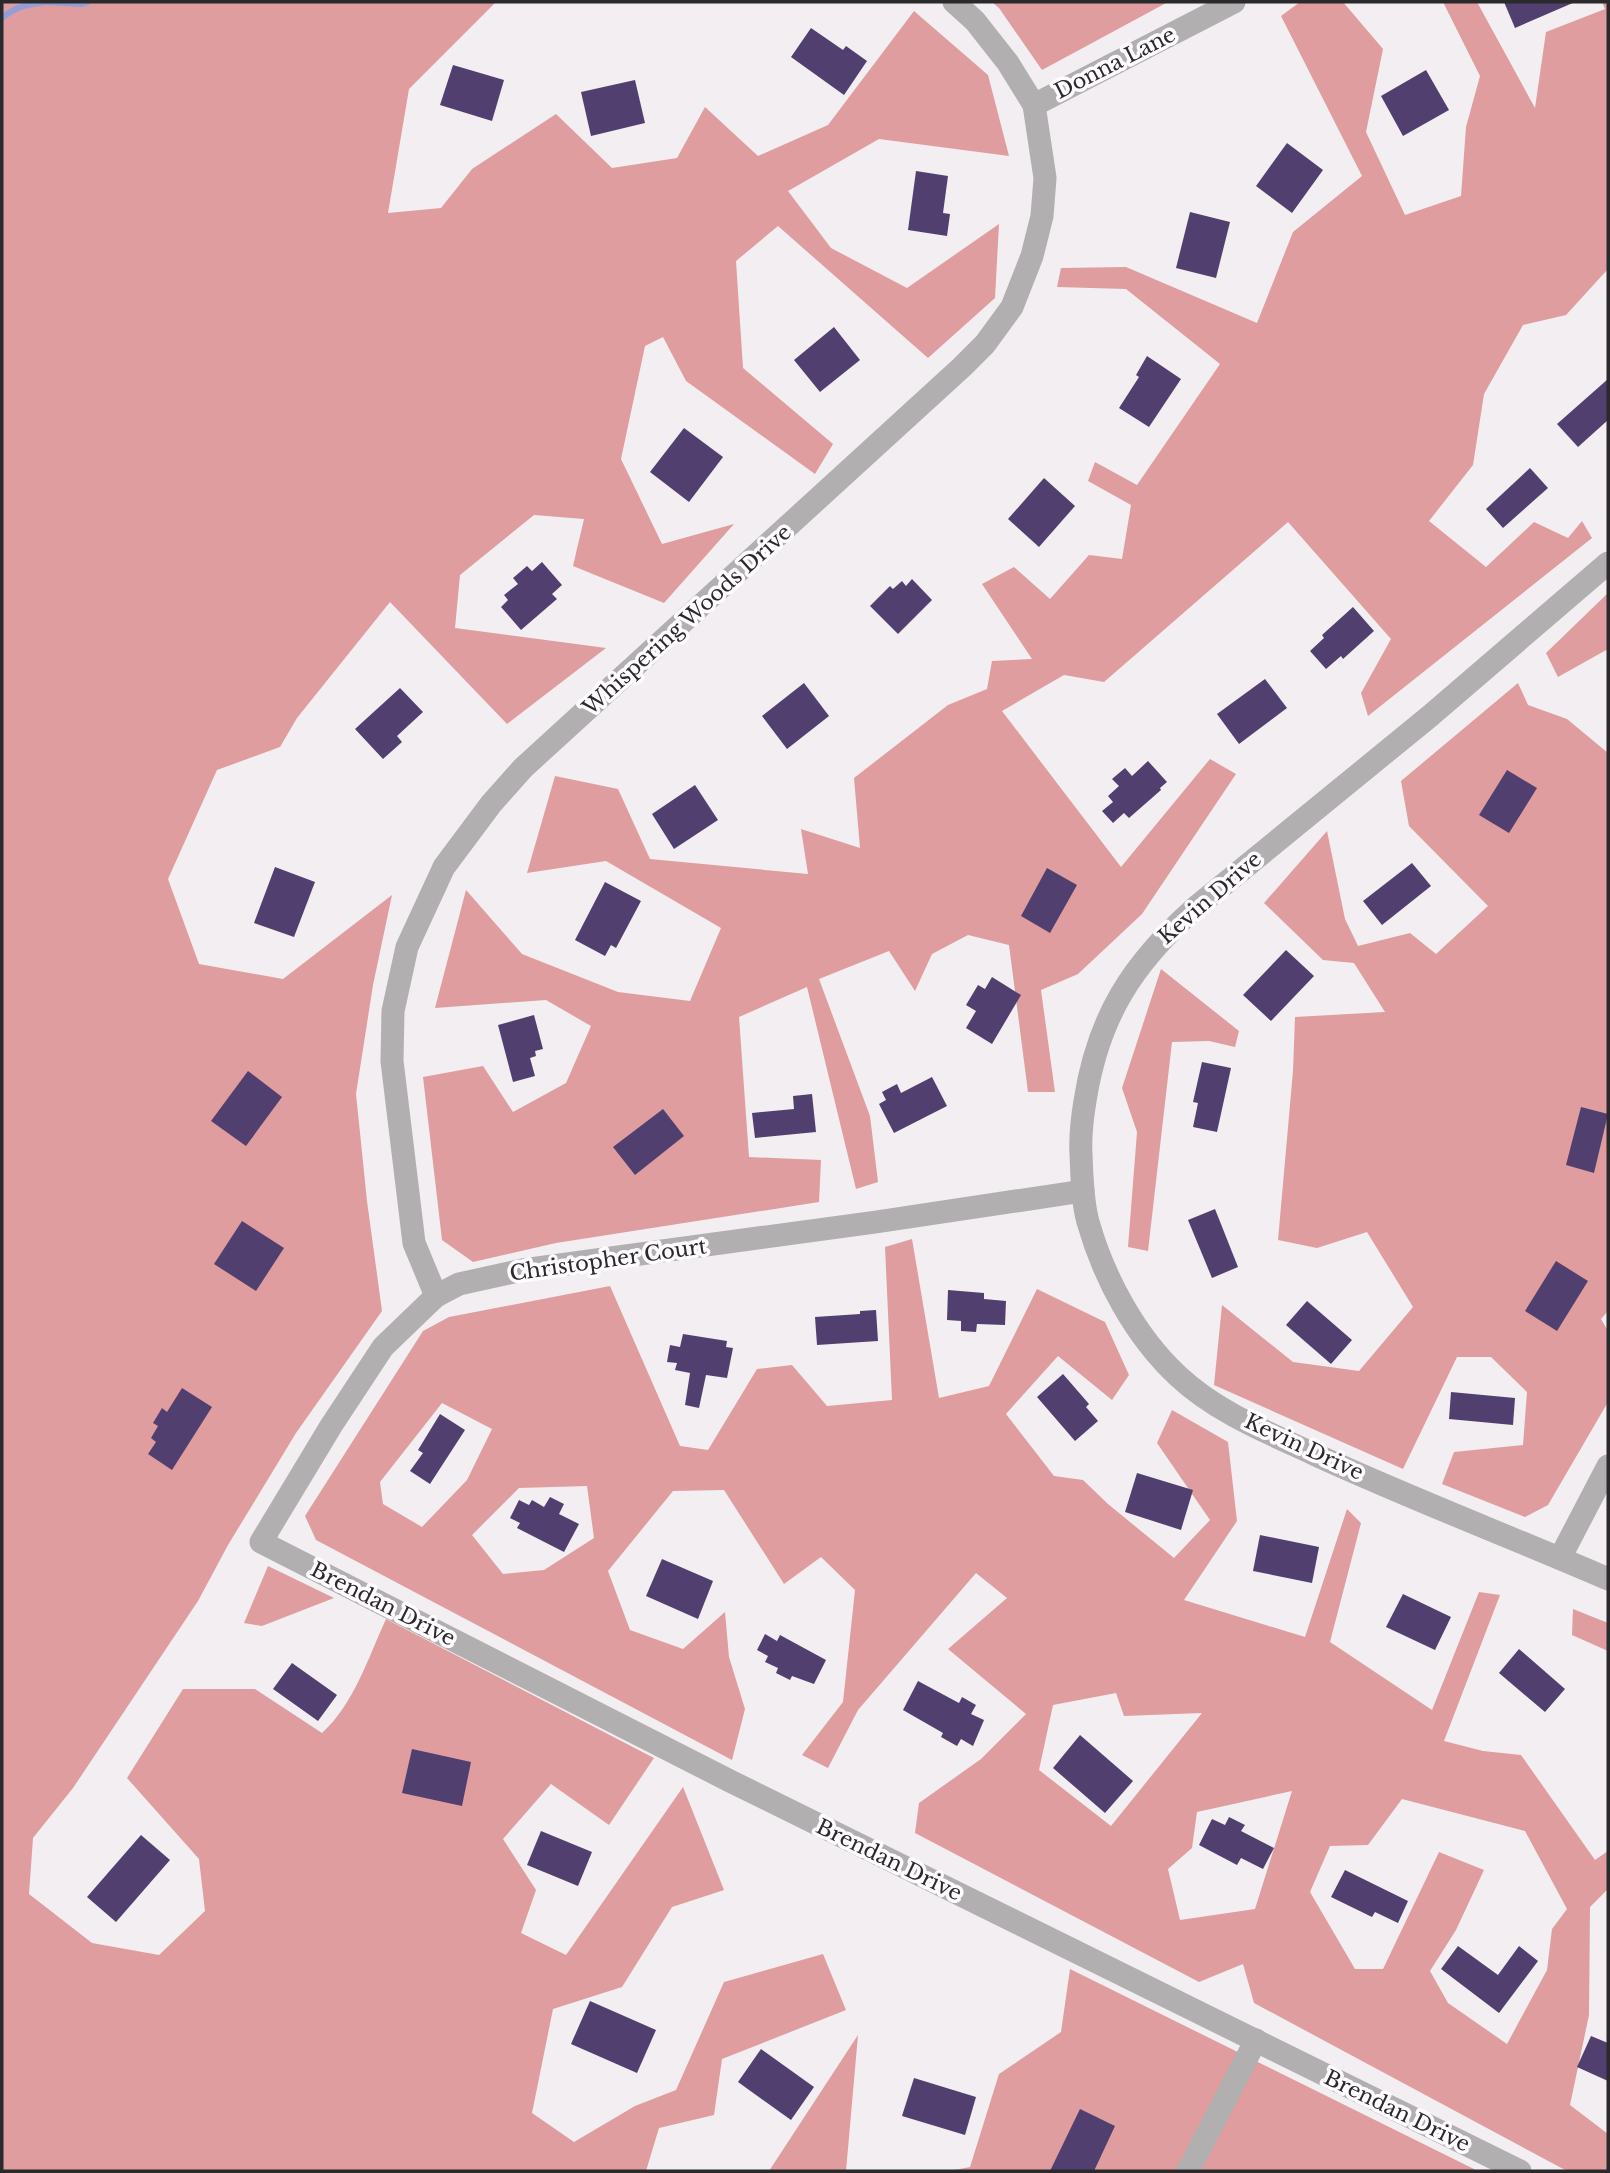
<svg xmlns="http://www.w3.org/2000/svg" width="1610" height="2173" font-family="'Libre Baskerville',serif">
<style>
.forest{fill:#df9d9f;fill-rule:evenodd}
.lines{fill:none;stroke-linecap:round;stroke-linejoin:round}
.stream{stroke:#929fd4;stroke-width:6}
.building{fill:#51406f}
.minor{stroke:#b1afaf;stroke-width:23}
.labels{text-anchor:middle;stroke-width:7;stroke-linejoin:round;paint-order:stroke}
.street-label{font-size:21px;fill:#2a292b;stroke:#fffcff}
</style>
<rect width="100%" height="100%" fill="#f2eef2"/>
<!-- forest -->
<g class="forest">
<path d="M2,2H496L409,89L388,213L441,208L472,169L556,114L612,168L677,158L705,107L758,156L828,125L914,11L988,75L1009,156L879,139L788,191L831,248L907,288L999,224L995,298L928,358L778,226L736,261L743,368L833,444L815,474L686,381L663,337L645,346L621,459L662,544L734,524L664,603L573,566L584,519L534,515L460,575L455,628L606,648L507,724L390,602L297,718L280,747L217,770L168,879L199,964L283,979L392,895L373,985L356,1094L367,1201L382,1311L296,1433L228,1545L198,1601L73,1788L33,1838L29,1894L92,1943L159,1955L205,1911L199,1859L127,1778L183,1689H255L322,1733C354,1704 368,1658 386,1619L654,1758L609,1825L551,1784L503,1839L536,1890L521,1933L566,1955L683,1787L724,1890L672,1907L622,1987L553,2009L532,2113L574,2142L635,2106L676,2090L724,1982L823,1954L846,2010L722,2059L714,2115L659,2128L646,2171H2Z"/>
<polygon points="992,2 1168,2 1042,70 999,8"/>
<polygon points="1300,2 1343,2 1383,49 1366,132 1405,215 1461,196 1466,127 1480,76 1443,2 1477,2 1535,108 1546,32 1605,9 1602,2 1608,2 1608,269 1566,315 1523,325 1484,394 1473,465 1429,521 1486,567 1534,522 1568,538 1582,521 1592,538 1368,716 1361,693 1391,639 1288,522 1104,682 1064,675 1002,711 1121,867 1210,759 1236,774 1142,914 1078,974 1041,990 1055,1092 1028,1092 1009,945 968,935 932,954 915,991 889,951 819,979 870,1116 878,1182 856,1189 807,987 739,1017 749,1157 821,1160 819,1202 556,1243 473,1262 442,1240 423,1077 483,1066 513,1112 566,1083 591,1026 546,1000 435,1008 466,890 522,954 618,992 690,1001 721,928 606,861 527,873 555,776 618,789 650,859 808,874 801,829 860,848 854,778 948,705 987,689 992,661 1032,659 982,584 1014,567 1050,599 1089,555 1122,559 1131,505 1088,481 1095,462 1137,485 1220,364 1126,289 1057,287 1061,268 1126,267 1257,323 1293,232 1362,176 1281,16"/>
<polygon points="1608,593 1608,649 1558,677 1546,653"/>
<polygon points="1518,683 1528,705 1567,719 1608,753 1608,1311 1601,1319 1608,1331 1608,1402 1548,1505 1525,1517 1442,1484 1454,1452 1523,1445 1527,1392 1491,1357 1457,1357 1403,1469 1214,1385 1222,1305 1293,1362 1359,1371 1413,1307 1367,1232 1317,1248 1278,1240 1293,1071 1295,1017 1385,1012 1354,963 1323,960 1264,903 1327,831 1345,919 1358,946 1410,933 1436,954 1488,906 1409,826 1401,781"/>
<polygon points="1161,969 1239,1031 1235,1047 1209,1041 1172,1042 1148,1251 1128,1247 1137,1132 1122,1088"/>
<path d="M912,1239L939,1398L989,1386L1037,1289L1105,1322L1129,1375L1112,1400L1058,1356L1006,1414L1054,1476L1083,1480L1108,1504L1174,1558L1210,1520L1157,1443L1172,1410L1228,1442L1237,1521L1184,1600L1305,1637L1347,1509L1361,1523L1330,1642L1432,1710L1479,1592L1500,1595L1444,1741L1483,1751L1521,1755L1595,1860L1608,1851V1889L1590,1907L1589,2015L1570,2105L1608,2134V2171H1567L1254,2003L1243,1964L1199,1982L915,1833L919,1803L981,1759L1026,1714L948,1649L1007,1598L976,1573L858,1710L828,1768L802,1755L843,1702L855,1590L821,1557L784,1584L724,1490L673,1491L608,1571L630,1630L683,1649L725,1612L729,1657L745,1709L732,1760L316,1540L305,1516L423,1331L449,1317L610,1286L680,1446L708,1450L757,1369L792,1365L827,1406L892,1400L885,1247ZM442,1403L492,1429L467,1480L422,1527L383,1504L380,1482ZM587,1486L594,1538L544,1570L503,1574L472,1535L519,1488ZM1116,1693L1124,1716L1202,1713L1111,1826L1039,1770L1053,1705ZM1292,1791L1255,1909L1180,1920L1168,1869L1192,1848L1197,1812ZM1402,1799L1525,1831L1567,1909L1552,1929L1547,1970L1507,2044L1448,2003L1430,1971L1456,1930L1484,1870L1439,1852L1383,1969H1355L1310,1892L1330,1846L1368,1845Z"/>
<polygon points="268,1566 334,1598 262,1626 244,1623"/>
<polygon points="1573,1609 1608,1623 1608,1651 1572,1635"/>
<polygon points="1070,1969 1478,2171 949,2171 970,2167 999,2074 1061,2032"/>
<polygon points="858,2035 846,2171 769,2171"/>
</g>
<g class="lines">
<!-- stream -->
<g class="stream">
<polyline points="46,2 81,4 88,2"/>
<path d="M2,18C15,7 28,4 46,2"/>
</g>
</g>
<!-- building -->
<g class="building">
<polygon points="1504,2 1575,2 1515,28"/>
<polygon points="811,28 843,50 846,46 867,61 844,95 791,57"/>
<polygon points="453,65 504,80 492,121 440,105"/>
<polygon points="1426,70 1449,110 1403,136 1381,96"/>
<polygon points="635,80 645,123 591,136 581,92"/>
<polygon points="1287,143 1323,170 1292,213 1256,186"/>
<polygon points="916,171 948,176 943,213 950,214 947,236 908,230"/>
<polygon points="1190,212 1230,222 1216,278 1176,268"/>
<polygon points="834,327 860,360 820,392 794,360"/>
<polygon points="1147,356 1181,379 1149,427 1119,408 1139,377 1136,375"/>
<polygon points="1608,379 1608,420 1578,447 1557,424"/>
<polygon points="684,428 723,457 689,502 650,472"/>
<polygon points="1530,468 1548,488 1503,528 1486,509"/>
<polygon points="1044,478 1075,506 1039,547 1008,519"/>
<polygon points="542,562 562,585 552,594 557,599 521,630 501,607 508,600 504,595 518,584 513,578 527,566 532,571"/>
<polygon points="912,579 932,600 898,634 870,606 890,586 893,589 902,581 906,586"/>
<polygon points="1353,607 1374,631 1343,659 1341,656 1326,669 1310,651 1324,638 1322,635"/>
<polygon points="1265,679 1287,708 1239,744 1217,714"/>
<polygon points="804,683 829,716 787,749 762,716"/>
<polygon points="400,688 423,712 397,736 402,742 383,759 355,729"/>
<polygon points="1148,761 1167,782 1160,788 1161,790 1129,818 1124,813 1113,823 1102,811 1113,802 1108,796 1119,786 1112,779 1125,768 1132,776"/>
<polygon points="1507,770 1537,788 1509,833 1479,815"/>
<polygon points="695,785 718,820 674,849 652,814"/>
<polygon points="1412,863 1431,886 1382,925 1363,901"/>
<polygon points="275,867 315,882 294,937 254,923"/>
<polygon points="1047,868 1077,885 1050,933 1021,916"/>
<polygon points="605,882 641,901 616,948 611,945 605,956 575,940"/>
<polygon points="1286,950 1314,976 1271,1021 1243,995"/>
<polygon points="992,977 1021,995 992,1044 966,1028 976,1011 966,1005 978,985 985,989"/>
<polygon points="534,1015 543,1049 535,1051 536,1056 530,1058 535,1076 513,1082 498,1025"/>
<polygon points="1202,1062 1231,1068 1217,1132 1193,1127 1198,1103 1193,1102"/>
<polygon points="248,1071 282,1097 246,1146 211,1121"/>
<polygon points="932,1077 947,1106 894,1133 879,1104 886,1100 882,1092 897,1084 901,1093"/>
<polygon points="812,1094 816,1132 755,1138 752,1113 794,1109 793,1096"/>
<polygon points="1581,1107 1608,1114 1594,1173 1566,1165"/>
<polygon points="663,1109 684,1136 635,1175 613,1147"/>
<polygon points="1215,1209 1238,1267 1212,1278 1188,1220"/>
<polygon points="242,1221 284,1248 256,1291 214,1264"/>
<polygon points="1556,1261 1588,1281 1557,1331 1525,1311"/>
<polygon points="948,1290 984,1293 984,1299 1006,1301 1005,1325 977,1324 976,1332 961,1331 961,1321 947,1320"/>
<polygon points="1307,1301 1352,1340 1331,1364 1286,1325"/>
<polygon points="876,1310 878,1341 817,1345 815,1317 860,1314 860,1311"/>
<polygon points="683,1334 727,1341 726,1347 733,1348 727,1378 706,1375 699,1408 685,1405 690,1373 675,1370 677,1363 667,1362 670,1345 680,1347"/>
<polygon points="1063,1374 1089,1404 1086,1407 1098,1421 1075,1441 1037,1397"/>
<polygon points="182,1388 212,1407 172,1470 148,1454 156,1442 151,1438 158,1426 153,1423 162,1408 167,1412"/>
<polygon points="1451,1392 1515,1398 1513,1425 1449,1419"/>
<polygon points="440,1414 465,1430 430,1484 410,1471 423,1453 418,1450"/>
<polygon points="1137,1473 1193,1490 1181,1530 1125,1512"/>
<polygon points="550,1497 564,1504 559,1514 579,1524 564,1552 517,1528 520,1523 510,1518 519,1500 529,1505 532,1500 544,1507"/>
<polygon points="1260,1535 1319,1547 1312,1583 1253,1571"/>
<polygon points="662,1559 713,1581 698,1619 646,1596"/>
<polygon points="1403,1594 1451,1617 1435,1650 1386,1627"/>
<polygon points="765,1634 777,1641 780,1635 826,1660 814,1684 792,1676 790,1680 776,1673 778,1668 765,1662 768,1656 757,1650"/>
<polygon points="1519,1649 1565,1689 1545,1712 1499,1673"/>
<polygon points="292,1663 337,1695 318,1721 273,1689"/>
<polygon points="918,1681 959,1703 962,1697 976,1705 971,1714 984,1720 973,1746 961,1739 957,1746 941,1737 943,1733 903,1710"/>
<polygon points="1080,1735 1133,1781 1105,1813 1053,1768"/>
<polygon points="412,1749 471,1762 462,1806 402,1793"/>
<polygon points="1229,1817 1245,1825 1241,1831 1274,1848 1263,1869 1241,1858 1237,1865 1199,1845 1212,1819 1225,1825"/>
<polygon points="541,1831 592,1852 578,1886 527,1865"/>
<polygon points="141,1835 170,1860 116,1922 87,1897"/>
<polygon points="1345,1870 1408,1901 1398,1923 1375,1912 1372,1917 1331,1897"/>
<polygon points="1458,1946 1498,1975 1519,1946 1538,1961 1499,2013 1441,1969"/>
<polygon points="590,2001 656,2030 637,2073 571,2044"/>
<polygon points="1591,2036 1608,2043 1608,2081 1577,2067"/>
<polygon points="761,2049 814,2087 791,2120 738,2082"/>
<polygon points="914,2078 976,2097 965,2135 902,2116"/>
<polygon points="1080,2109 1115,2126 1094,2171 1050,2171"/>
</g>
<g class="lines">
<!-- minor -->
<g class="minor">
<polyline points="1034,105 1234,2"/>
<path d="M1608,563L1430,716L1195,908C1132,964 1098,1017 1085,1101C1082,1119 1080,1136 1081,1154C1082,1176 1082,1200 1088,1222C1104,1278 1135,1336 1178,1376C1216,1412 1269,1433 1316,1455C1412,1499 1511,1537 1608,1579"/>
<polyline points="1083,1191 876,1222 523,1270 459,1284 436,1296 383,1347 331,1426 261,1542 730,1781 1520,2171"/>
<polyline points="436,1296 414,1243 392,1061 393,1011 407,947 444,867 491,804 523,768 962,367 985,344 1012,307 1032,256 1042,216 1045,178 1034,105 1008,63 975,21 954,2"/>
<polyline points="1560,1558 1608,1466"/>
<polyline points="1188,2171 1256,2040"/>
</g>
</g>
<g class="labels">
<!-- street labels -->
<g class="street-label">
<text transform="translate(1115 63) rotate(-27)" y="7">Donna Lane</text>
<text transform="translate(687 620) rotate(-42)" y="7">Whispering Woods Drive</text>
<text transform="translate(1210 898) rotate(-41)" y="7">Kevin Drive</text>
<text transform="translate(608 1260) rotate(-8)" y="7">Christopher Court</text>
<text transform="translate(1304 1447) rotate(25)" y="7">Kevin Drive</text>
<text transform="translate(383 1604) rotate(27)" y="7">Brendan Drive</text>
<text transform="translate(889 1860) rotate(26)" y="7">Brendan Drive</text>
<text transform="translate(1397 2111) rotate(26)" y="7">Brendan Drive</text>
</g>
</g>
<!-- border -->
<rect width="1610" height="2173" fill="none" stroke="#2a292b" stroke-width="7"/>
</svg>
